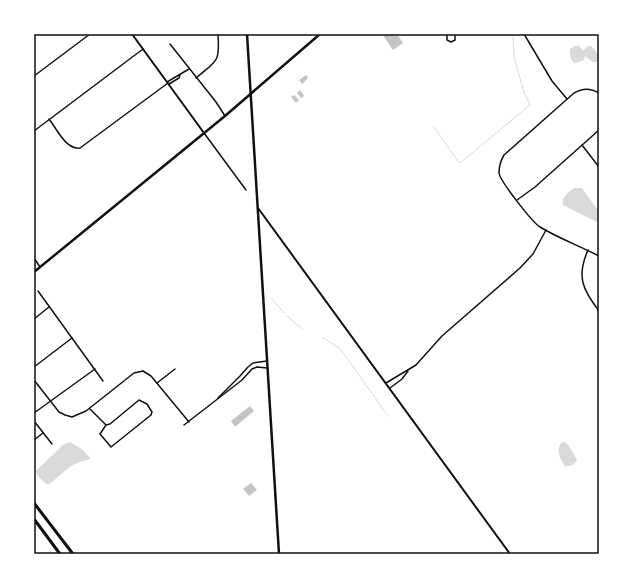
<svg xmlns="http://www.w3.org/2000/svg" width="633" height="588" font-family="Montserrat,sans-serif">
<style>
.water{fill:#d9d9d9}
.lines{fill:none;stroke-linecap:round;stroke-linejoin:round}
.stream{stroke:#d9d9d9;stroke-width:1}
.building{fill:#c4c4c4}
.minor{stroke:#111;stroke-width:1.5}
.tertiary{stroke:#111;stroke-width:2}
.secondary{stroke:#111;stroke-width:2.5}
.primary{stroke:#111;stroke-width:2.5}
.motorway{stroke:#111;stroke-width:3}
.neatline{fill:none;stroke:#111;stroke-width:1.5}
</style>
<rect width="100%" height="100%" fill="#fff"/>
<!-- water -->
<g class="water">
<path d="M575,46H579L583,51L588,46H591C596,50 599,55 599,62H593L585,56L584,60L575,63C570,60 570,55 570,49Z"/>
<path d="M574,188H582L599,212V223L563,205C561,197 569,192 574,188Z"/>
<path d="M70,442L83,450L91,459C67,464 67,471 49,484H46L37,475L36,471L63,445Z"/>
<path d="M562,442H565L569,446L577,460C574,465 571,466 565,466C560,459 555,450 562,442Z"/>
</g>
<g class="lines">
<!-- stream -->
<g class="stream">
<polyline points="599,34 599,36"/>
<polyline points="434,127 457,160 460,163 530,105 524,92 514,57 513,34"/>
<polyline points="271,298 284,313"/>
<polyline points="287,316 302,329"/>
<polyline points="322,337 339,348 344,354 388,416"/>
</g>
</g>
<!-- building -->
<g class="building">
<polygon points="382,34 397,34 403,43 393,50"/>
<polygon points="306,75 308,78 302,84 299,80"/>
<polygon points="300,90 304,96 301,98 297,93"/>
<polygon points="294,95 299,100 296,103 291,97"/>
<polygon points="250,406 254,411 235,427 231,421"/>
<polygon points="251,483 257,490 249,496 243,489"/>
</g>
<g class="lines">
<!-- minor -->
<g class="minor">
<polyline points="447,34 447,40 451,42 455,40 455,34"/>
<polyline points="524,34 552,81 567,99"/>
<polyline points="170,44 216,102 225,116"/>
<polyline points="34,76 90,34"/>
<path d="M196,78C217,60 220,63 218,34"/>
<polyline points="167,82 189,69"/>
<polyline points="169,84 179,78 180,75"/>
<path d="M599,93C590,88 583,88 574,93L504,155C501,160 499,167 499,173C500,181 532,222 540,227C558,238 580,246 599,256"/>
<path d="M49,119C57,129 66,150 80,148L168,83"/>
<polyline points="34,131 143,49"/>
<polyline points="204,133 246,190"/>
<polyline points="582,145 599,167"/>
<polyline points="517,200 535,187 599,130"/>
<path d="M588,250C576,277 583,290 599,311"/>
<polyline points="34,258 40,267"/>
<polyline points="38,291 103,381"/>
<polyline points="34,319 49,307"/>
<polyline points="34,367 72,338"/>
<polyline points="34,380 59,412 65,415 72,417 86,411 134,373 143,371 151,376 189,422"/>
<polyline points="157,383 175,369"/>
<polyline points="386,383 416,365 442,336 520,268 533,254 546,230"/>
<polyline points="390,388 402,379 408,371"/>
<polyline points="218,398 240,376 248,367 253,363 267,361"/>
<polyline points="90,409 106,425 110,424 139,400 147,404 152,412 151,415 111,447 100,434 106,425"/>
<polyline points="34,413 95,369"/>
<polyline points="34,421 52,444"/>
<polyline points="184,425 242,380 252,369 257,367 267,368"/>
<polyline points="34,440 43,433"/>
</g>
<!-- tertiary -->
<g class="tertiary">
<polyline points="132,34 204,133"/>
<polyline points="258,208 510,554"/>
</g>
<!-- secondary -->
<polyline class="secondary" points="34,272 225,116 320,34"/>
<!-- primary -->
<polyline class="primary" points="247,34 279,554"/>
<!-- motorway -->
<g class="motorway">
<polyline points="34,503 73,554"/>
<polyline points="34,519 60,554"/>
</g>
</g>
<!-- border -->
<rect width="633" height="588" fill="none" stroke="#ffffff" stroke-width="70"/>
<rect x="35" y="35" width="563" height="518" class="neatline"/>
</svg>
